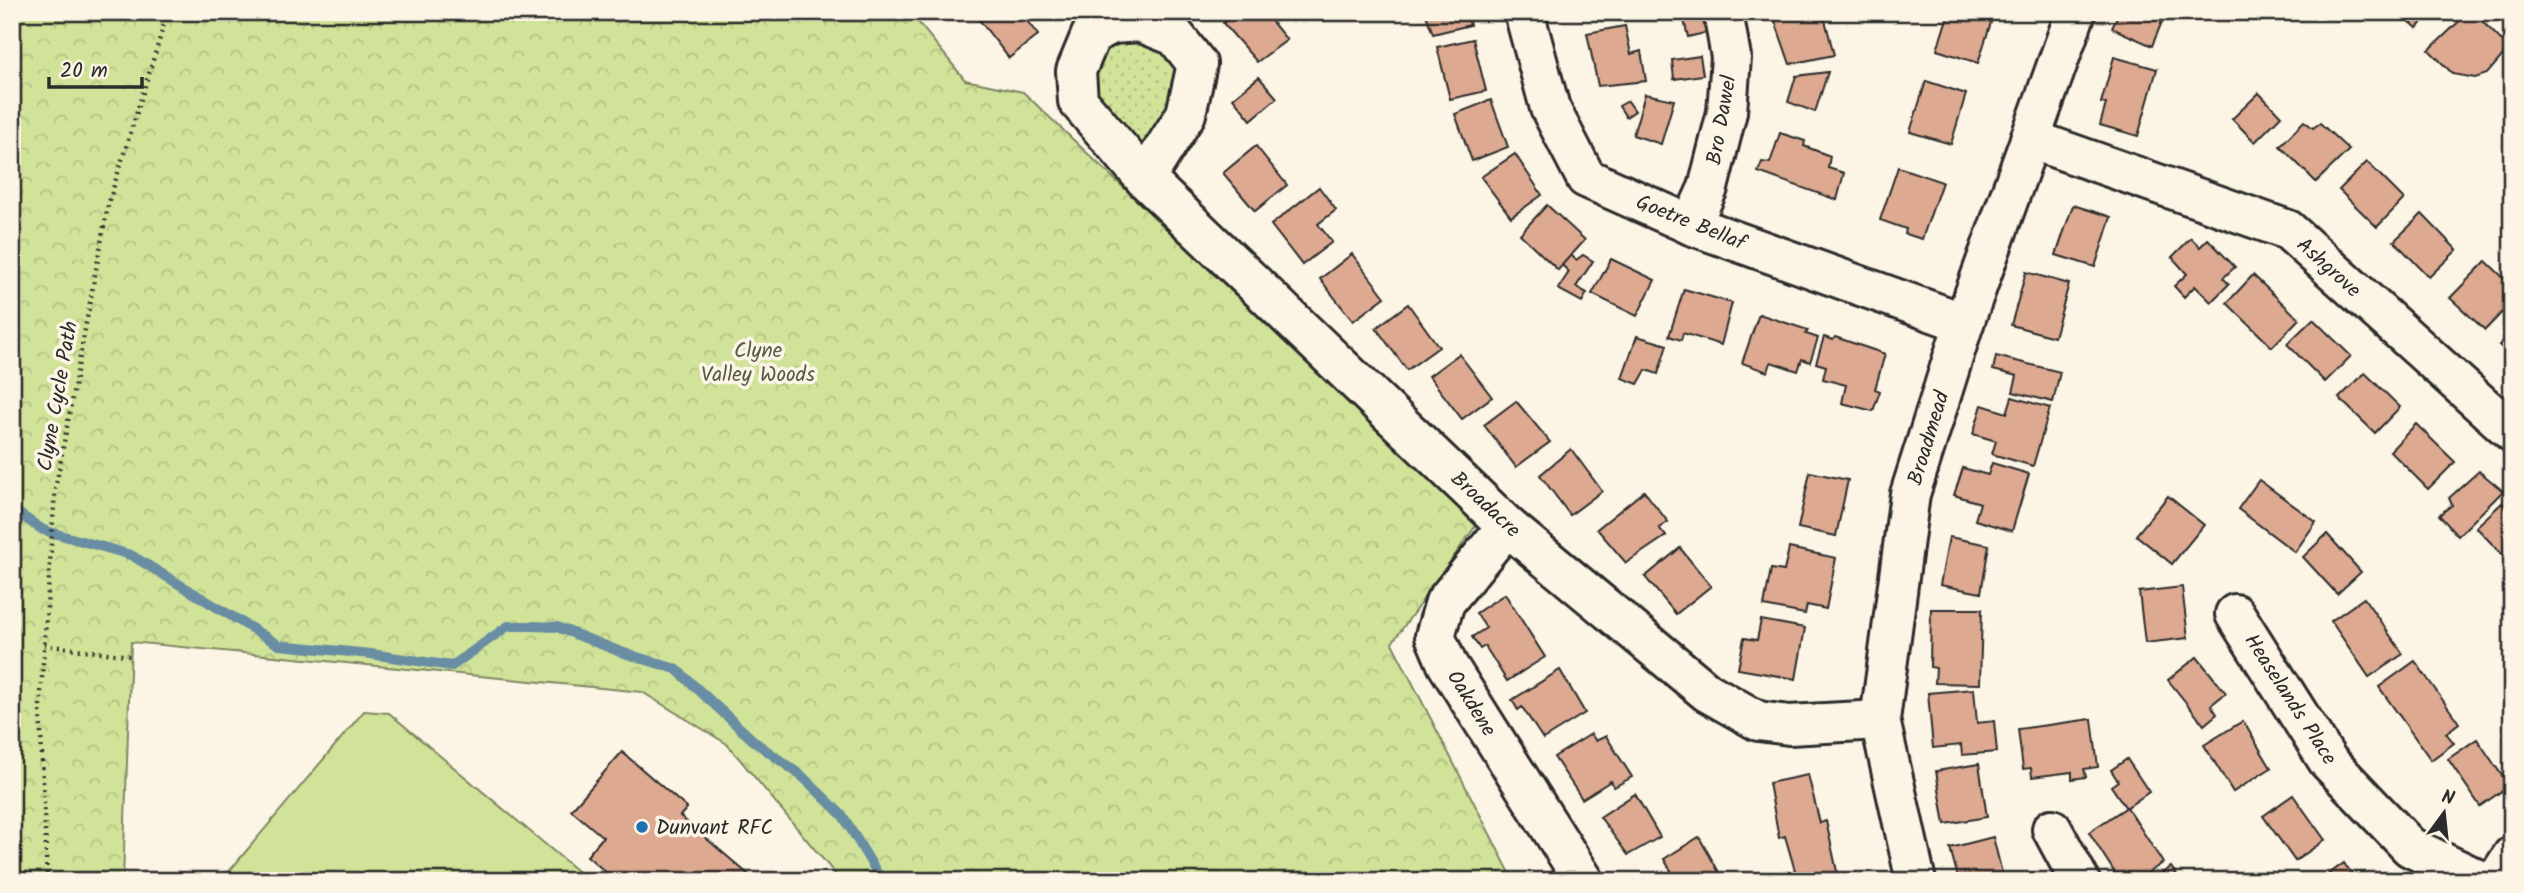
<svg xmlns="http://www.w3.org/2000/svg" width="2524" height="893" font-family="Kalam,sans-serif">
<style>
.grass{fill:url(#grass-dots);stroke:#7e8762;stroke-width:2}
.forest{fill:url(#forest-crowns);stroke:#7e8762;stroke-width:2}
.garden{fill:#d0e398;stroke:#7e8762;stroke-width:2}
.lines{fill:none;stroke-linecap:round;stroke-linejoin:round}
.stream{stroke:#698da3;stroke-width:10}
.building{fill:#dda991;stroke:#2b2b2b;stroke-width:2}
.minor-casing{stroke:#2b2b2b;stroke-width:44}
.path{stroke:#2b2b2b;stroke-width:4.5;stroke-dasharray:2 5;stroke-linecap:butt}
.minor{stroke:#fcf5e5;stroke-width:38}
.poi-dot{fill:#1f6fb2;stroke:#fcf5e5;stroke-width:2.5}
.labels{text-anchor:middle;stroke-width:7;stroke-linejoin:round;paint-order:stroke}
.street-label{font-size:21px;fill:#2b2b2b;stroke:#fcf5e5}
.park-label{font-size:21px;fill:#545946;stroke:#fcf5e5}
.poi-label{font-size:21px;fill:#2b2b2b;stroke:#fcf5e5;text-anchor:start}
</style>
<defs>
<pattern id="grass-dots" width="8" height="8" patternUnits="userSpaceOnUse" patternTransform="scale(1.75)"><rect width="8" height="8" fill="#d0e398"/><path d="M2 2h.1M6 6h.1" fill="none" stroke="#b3c383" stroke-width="1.8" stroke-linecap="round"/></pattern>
<pattern id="forest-crowns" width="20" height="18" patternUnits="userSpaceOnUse" patternTransform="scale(1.75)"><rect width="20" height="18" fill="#d0e398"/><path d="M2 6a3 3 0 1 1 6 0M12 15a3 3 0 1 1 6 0" fill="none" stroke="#b3c383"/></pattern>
</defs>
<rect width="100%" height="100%" fill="#fcf5e5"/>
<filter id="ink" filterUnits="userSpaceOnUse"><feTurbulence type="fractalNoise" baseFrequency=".0143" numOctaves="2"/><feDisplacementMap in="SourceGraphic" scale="14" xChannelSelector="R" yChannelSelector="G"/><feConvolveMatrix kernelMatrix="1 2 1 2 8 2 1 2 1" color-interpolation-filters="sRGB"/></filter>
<g filter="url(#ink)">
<!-- grass -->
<polygon class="grass" points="1112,24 1197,64 1145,179 1078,101"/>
<!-- forest -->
<polygon class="forest" points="12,12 910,12 965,80 1023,92 1477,524 1392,643 1514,881 841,881 727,744 642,692 131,642 123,881 12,881"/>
<!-- garden -->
<polygon class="garden" points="364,711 389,713 589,881 221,881"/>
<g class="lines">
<!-- stream -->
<polyline class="stream" points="12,509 43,530 131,555 279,645 371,654 452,666 508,626 532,626 557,627 621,652 676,669 755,742 803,777 843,816 882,881"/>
</g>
<!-- building -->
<g class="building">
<polygon points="973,12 1020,12 1038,35 1009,58"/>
<polygon points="1236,12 1264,12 1287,40 1257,62 1223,23"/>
<polygon points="1425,12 1466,12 1470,25 1433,34"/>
<polygon points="1581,12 1619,12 1620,14 1582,17"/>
<polygon points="1682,12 1709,12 1709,32 1688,37"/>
<polygon points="1798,12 1823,12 1834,55 1790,64 1774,18"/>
<polygon points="1949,12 1994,13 1978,63 1937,50"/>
<polygon points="2119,12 2166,12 2152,46 2112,28"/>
<polygon points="2399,12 2431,12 2417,28"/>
<polygon points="2469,12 2473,12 2509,48 2487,74 2475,78 2453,74 2429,50"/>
<polygon points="1625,26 1631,54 1641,51 1646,81 1598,86 1587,33"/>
<polygon points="1473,39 1486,91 1450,99 1437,47"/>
<polygon points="1700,56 1703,75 1674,79 1672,60"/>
<polygon points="2114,57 2157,69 2138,136 2100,125 2106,104 2101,103"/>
<polygon points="1828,72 1815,112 1788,102 1796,76"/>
<polygon points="1259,77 1277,98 1251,120 1233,98"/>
<polygon points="1926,81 1966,94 1951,144 1910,132"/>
<polygon points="2259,93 2281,116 2255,142 2232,119"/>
<polygon points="1645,94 1674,100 1661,144 1633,135"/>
<polygon points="1491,100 1508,147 1472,161 1455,114"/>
<polygon points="1628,101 1635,111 1626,117 1619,106"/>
<polygon points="2304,121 2313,128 2320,123 2349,150 2316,182 2280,146"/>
<polygon points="1780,133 1805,141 1804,146 1830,156 1828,168 1844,173 1837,200 1758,172 1762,162 1770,163"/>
<polygon points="1256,146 1287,185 1255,211 1223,173"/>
<polygon points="1515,154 1542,195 1511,217 1481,177"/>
<polygon points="2367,162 2404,199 2377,227 2339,190"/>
<polygon points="1898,167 1942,182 1922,239 1905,234 1906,229 1880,220"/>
<polygon points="1319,187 1336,210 1318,224 1332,242 1302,265 1271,225"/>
<polygon points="1547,205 1585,240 1558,270 1520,234"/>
<polygon points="2073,205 2111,217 2095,267 2056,255"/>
<polygon points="2422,214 2457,250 2429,277 2394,241"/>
<polygon points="2191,238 2200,247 2208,239 2235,267 2223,278 2229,284 2211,302 2195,286 2184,297 2174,286 2187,274 2172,257"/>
<polygon points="1352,254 1385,297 1353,321 1320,279"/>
<polygon points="1571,255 1576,260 1583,255 1593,261 1576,287 1587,293 1582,302 1558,289 1569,272 1562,265"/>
<polygon points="1611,259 1655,280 1637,316 1592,294"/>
<polygon points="2486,261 2512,286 2512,302 2485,330 2450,298"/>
<polygon points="2026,272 2069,284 2054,337 2011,325"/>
<polygon points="2253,275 2299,319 2272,347 2227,303"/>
<polygon points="1684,289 1732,303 1721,345 1683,333 1681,340 1669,336"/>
<polygon points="1408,304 1439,347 1407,370 1376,328"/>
<polygon points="1759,314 1808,330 1806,334 1818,338 1810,362 1802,359 1798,371 1771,362 1768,372 1742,363"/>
<polygon points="2313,319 2351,356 2325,382 2287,344"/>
<polygon points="2512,332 2512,357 2499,345"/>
<polygon points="1637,336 1667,345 1658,374 1646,370 1638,384 1622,378"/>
<polygon points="1824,337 1833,340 1835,337 1885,354 1875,389 1880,391 1873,411 1842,403 1846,385 1823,379 1826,366 1816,363"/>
<polygon points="1459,354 1492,397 1462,419 1429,376"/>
<polygon points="1996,356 2060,372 2053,402 2013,392 2017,376 1993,370"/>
<polygon points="2365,373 2400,407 2375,433 2339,398"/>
<polygon points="2012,397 2050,408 2033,466 1992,454 1996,441 1973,434 1982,405 2007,413"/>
<polygon points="1516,401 1550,442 1516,467 1484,425"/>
<polygon points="2416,424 2455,462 2428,489 2390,451"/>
<polygon points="1571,449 1602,491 1570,515 1540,475"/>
<polygon points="1992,463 2029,474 2012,531 1975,520 1980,503 1954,495 1963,468 1988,475"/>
<polygon points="2479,471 2503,491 2458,536 2439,515 2452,505 2449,498"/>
<polygon points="1810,472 1848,480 1836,536 1798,528"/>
<polygon points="2259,480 2316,522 2295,552 2238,509"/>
<polygon points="1644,491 1668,522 1659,528 1666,536 1626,563 1597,529"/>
<polygon points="2168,496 2204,525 2172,564 2136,535"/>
<polygon points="2502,503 2509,510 2512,508 2512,565 2476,527"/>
<polygon points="2327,534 2361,572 2337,594 2303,557"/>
<polygon points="1949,537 1989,545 1981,593 1940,585"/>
<polygon points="1680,548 1711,586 1676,614 1645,577"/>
<polygon points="1789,548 1836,558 1826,609 1807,605 1805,614 1764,606 1771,569 1784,571"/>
<polygon points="2182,587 2188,638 2145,643 2139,592"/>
<polygon points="1505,594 1545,657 1507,681 1485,646 1480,649 1472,637 1486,628 1476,613"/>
<polygon points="2364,598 2403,654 2369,677 2331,621"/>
<polygon points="1931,609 1982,609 1980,684 1935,683 1936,668 1930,667"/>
<polygon points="1761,620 1805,628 1796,679 1738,669 1744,638 1757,640"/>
<polygon points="2197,657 2226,693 2211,705 2217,714 2204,725 2168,680"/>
<polygon points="2415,661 2459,723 2446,733 2454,743 2431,760 2379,687"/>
<polygon points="1560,670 1585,713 1543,739 1522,707 1518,710 1512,700"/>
<polygon points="1974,689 1977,723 1994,721 1997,752 1962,755 1961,745 1933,748 1928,693"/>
<polygon points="2092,719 2098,767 2084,769 2086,777 2072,779 2072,772 2032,777 2031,768 2023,769 2018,729"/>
<polygon points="2243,721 2271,768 2233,792 2204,745"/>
<polygon points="1591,734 1596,741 1606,736 1632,777 1614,787 1611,781 1582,799 1554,757"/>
<polygon points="2477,739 2509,786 2480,806 2448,759"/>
<polygon points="622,752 687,808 680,816 756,881 616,881 587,856 603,837 571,810"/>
<polygon points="2127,759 2149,792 2126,808 2111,786 2118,781 2111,770"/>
<polygon points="1979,764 1987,817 1945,824 1936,771"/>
<polygon points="1808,775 1820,823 1826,821 1839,881 1798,881 1785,836 1779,838 1769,783"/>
<polygon points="1635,794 1660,837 1628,855 1600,817"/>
<polygon points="2293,795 2325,840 2295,861 2263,816"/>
<polygon points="2127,807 2163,863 2135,881 2120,881 2089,832"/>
<polygon points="1699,837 1724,881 1677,881 1664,859"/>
<polygon points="1993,837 2004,881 1959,881 1950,848"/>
<polygon points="2344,863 2356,881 2319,881"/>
<polygon points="2171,867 2181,881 2151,881"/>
</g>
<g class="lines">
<!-- minor casing -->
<g class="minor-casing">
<g id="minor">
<polyline points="1524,12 1550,108 1586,178 1691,225 1964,323"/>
<polyline points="2030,139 2288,230 2512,432"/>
<polyline points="1145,179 1186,114 1197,64 1175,36 1140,22 1112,24 1091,35 1076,71 1078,101 1145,179 1507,526 1707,692 1758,721 1789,725 1880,720"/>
<polyline points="1691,225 1708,188 1727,112 1731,57 1723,12"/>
<polyline points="1507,526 1445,602 1435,636 1447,664 1584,881"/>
<polyline points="2235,614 2328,761 2410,847 2482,881"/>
<polyline points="2052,829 2080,881"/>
<polyline points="1916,881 1880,720 1910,494 1964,323 2076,12"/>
<polyline points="2496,881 2512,856"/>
</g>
</g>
<!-- path -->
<g class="path">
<polyline points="44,645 130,656"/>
<polyline points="47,881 40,707 55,491 108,205 168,12"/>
</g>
<!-- minor -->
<use href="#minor" class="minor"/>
</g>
</g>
<!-- markers -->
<circle class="poi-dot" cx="642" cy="827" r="7"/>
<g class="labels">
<!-- street labels -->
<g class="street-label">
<text transform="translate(1721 120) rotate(-80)" y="7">Bro Dawel</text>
<text transform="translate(1691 222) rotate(22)" y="7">Goetre Bellaf</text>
<text transform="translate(2329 267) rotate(42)" y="7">Ashgrove</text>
<text transform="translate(57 396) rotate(-80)" y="7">Clyne Cycle Path</text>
<text transform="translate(1928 438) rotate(-73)" y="7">Broadmead</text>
<text transform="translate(1486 504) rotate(43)" y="7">Broadacre</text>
<text transform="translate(2291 699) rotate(57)" y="7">Heaselands Place</text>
<text transform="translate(1472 703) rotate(58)" y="7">Oakdene</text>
</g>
<!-- park labels -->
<g class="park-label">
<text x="758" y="357">Clyne<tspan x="758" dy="24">Valley Woods</tspan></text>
</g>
<!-- poi labels -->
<g class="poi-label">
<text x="656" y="834">Dunvant RFC</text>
</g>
</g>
<!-- margin -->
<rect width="2524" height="893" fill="none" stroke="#fcf5e5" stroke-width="42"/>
<rect x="21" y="21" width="2482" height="851" fill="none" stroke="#2b2b2b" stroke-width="2.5" filter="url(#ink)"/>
<!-- north arrow -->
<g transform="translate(2444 813) rotate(15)" stroke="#fcf5e5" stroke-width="5" paint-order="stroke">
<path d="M0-5L12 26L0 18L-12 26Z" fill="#2b2b2b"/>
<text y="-10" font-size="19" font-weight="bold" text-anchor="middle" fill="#2b2b2b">N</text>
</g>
<!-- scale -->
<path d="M49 77v10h93v-10" fill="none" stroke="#2b2b2b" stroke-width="3.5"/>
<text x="60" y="77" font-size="21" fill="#2b2b2b" stroke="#fcf5e5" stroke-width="5" paint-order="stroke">20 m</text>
</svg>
